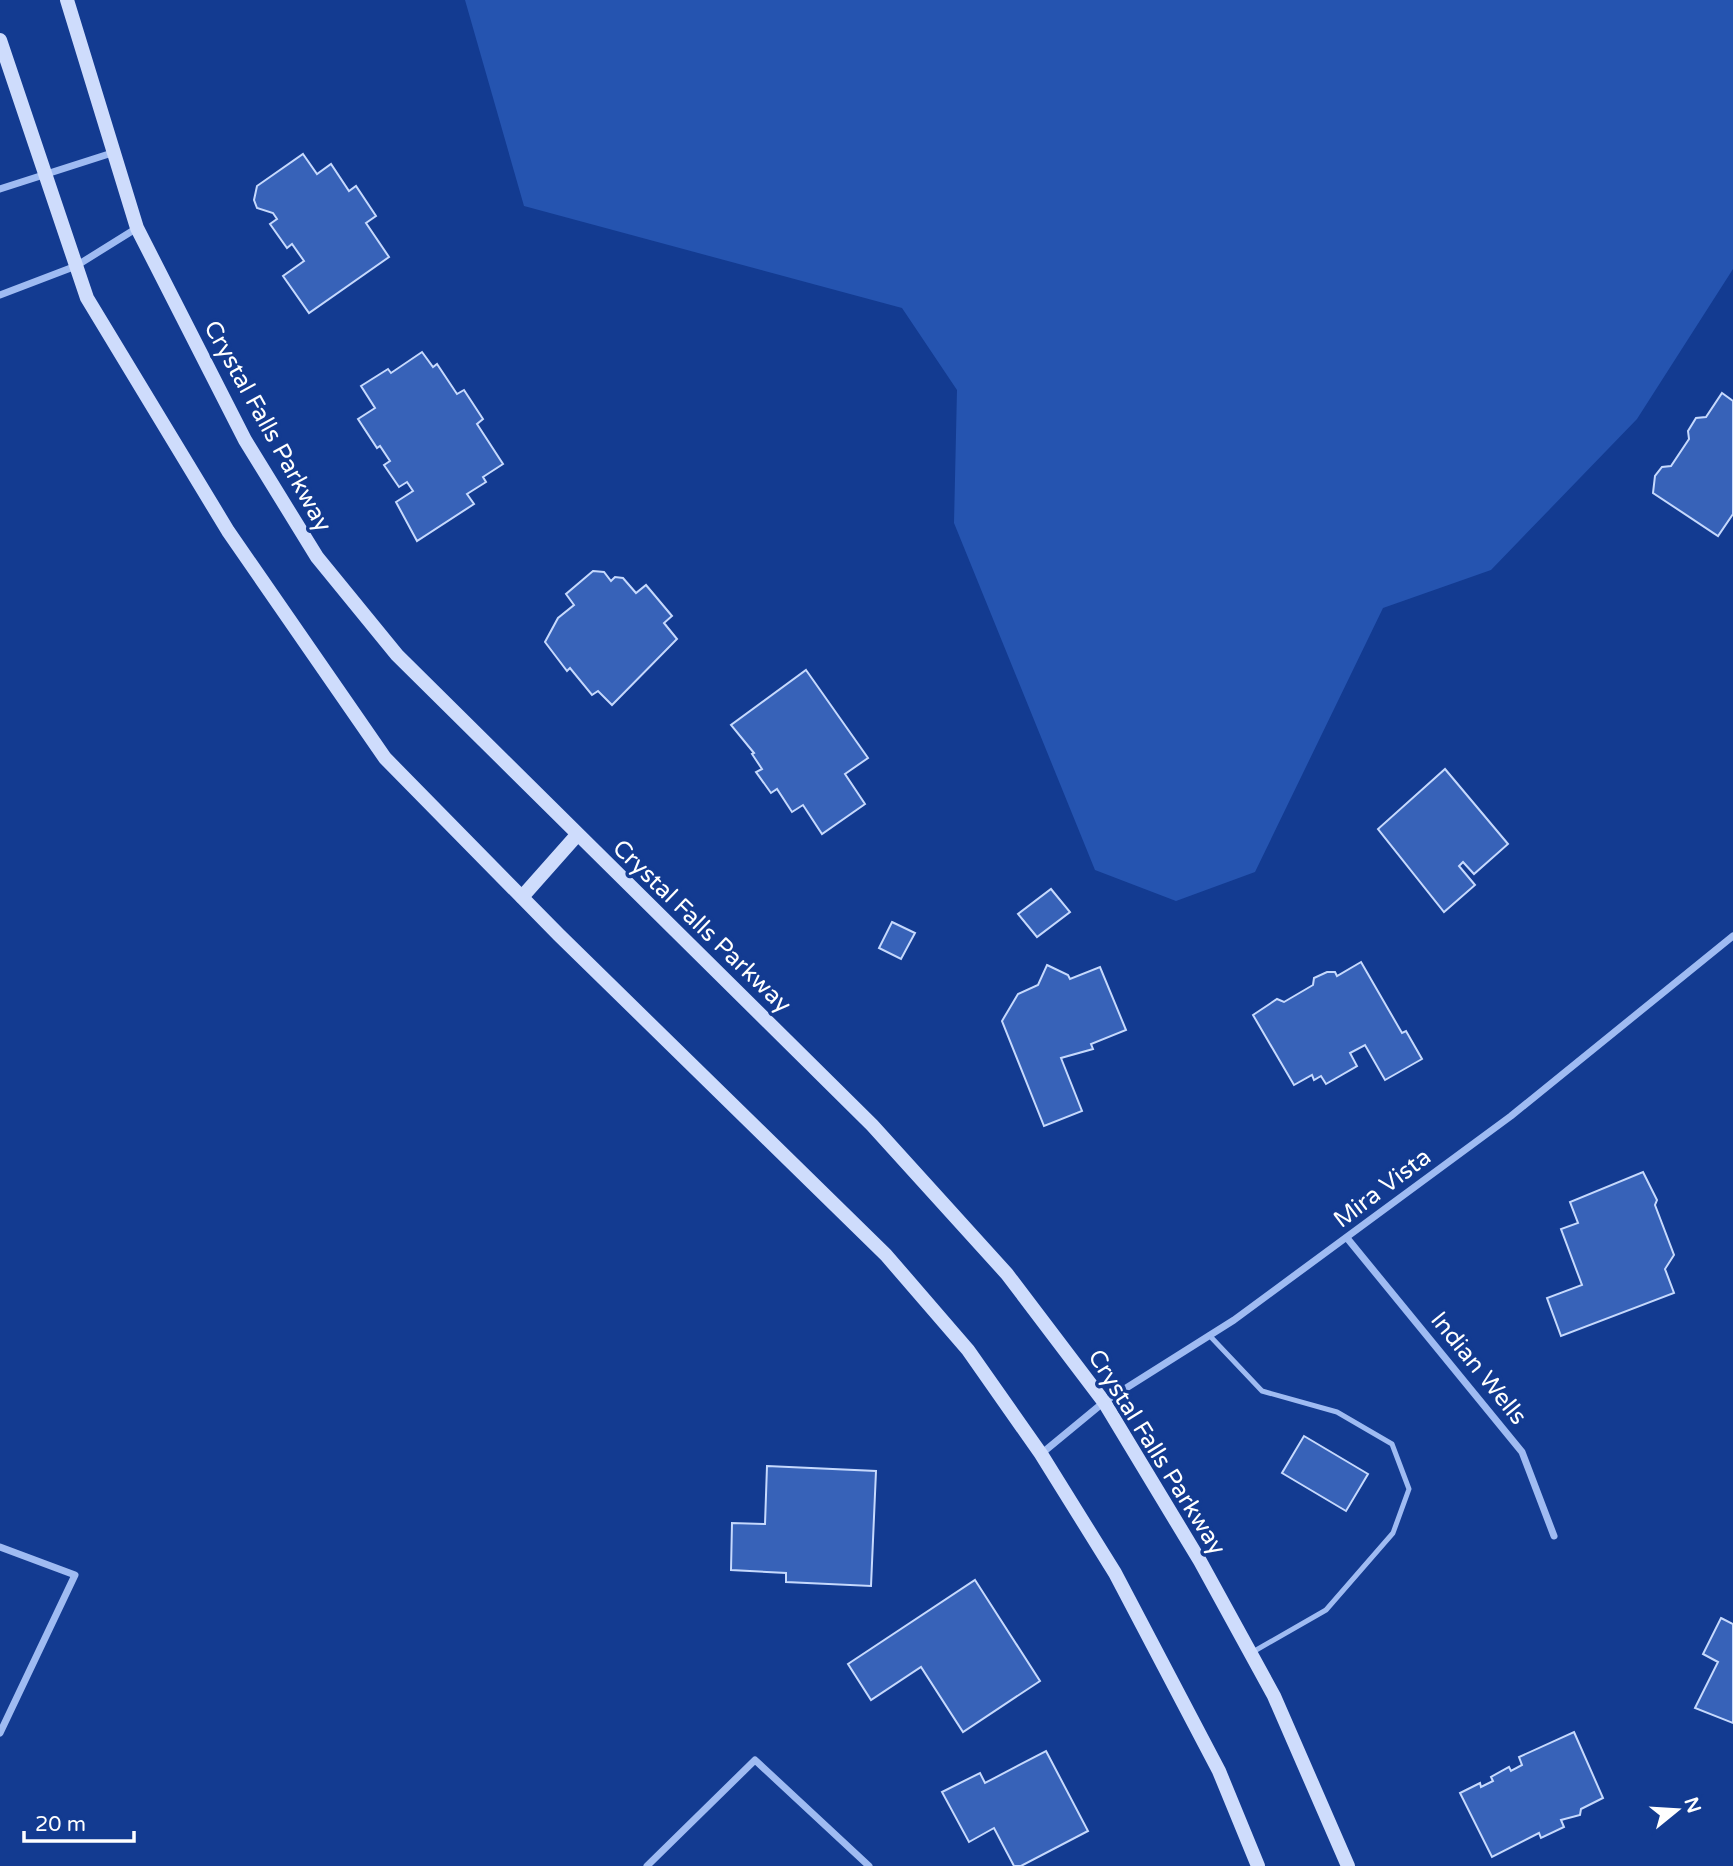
<svg xmlns="http://www.w3.org/2000/svg" width="1733" height="1866" font-family="'Varela Round',sans-serif">
<style>
.green{fill:#2554b0}
.building{fill:#3762b8;stroke:#c6d9fd;stroke-width:2}
.lines{fill:none;stroke-linecap:round;stroke-linejoin:round}
.lane{stroke:#9fbbf2;stroke-width:5}
.street{stroke:#9fbbf2;stroke-width:7}
.secondary{stroke:#cedcfc;stroke-width:14}
.labels{text-anchor:middle;stroke-width:7;stroke-linejoin:round;paint-order:stroke}
.street-label{font-size:24px;fill:#fff;stroke:#133b91}
</style>
<rect width="100%" height="100%" fill="#133b91"/>
<!-- green -->
<polygon class="green" points="465,0 1733,0 1733,269 1637,419 1491,570 1383,608 1255,872 1176,901 1095,870 954,523 957,390 902,308 524,206"/>
<!-- building -->
<g class="building">
<polygon points="303,154 317,174 331,164 349,191 356,186 376,216 366,223 389,257 309,313 283,276 304,261 292,244 287,248 270,224 277,219 273,213 257,208 254,200 257,186"/>
<polygon points="422,352 433,367 437,364 457,394 464,390 483,419 477,424 503,464 483,477 486,482 467,494 474,504 417,541 396,502 413,491 407,482 399,487 384,465 390,461 380,446 377,448 358,419 375,408 361,386 388,369 391,373"/>
<polygon points="1722,393 1733,401 1733,514 1718,536 1653,493 1655,476 1662,467 1671,466 1689,439 1688,431 1696,418 1706,417"/>
<polygon points="593,571 604,572 611,581 615,577 623,578 636,593 646,585 672,616 664,623 677,639 612,705 598,691 592,695 570,668 567,671 545,642 558,618 574,605 566,594"/>
<polygon points="806,670 868,758 845,774 865,804 822,834 803,805 792,812 777,789 771,793 756,772 762,769 752,754 754,753 731,725"/>
<polygon points="1445,769 1508,844 1474,874 1463,862 1459,866 1475,885 1444,912 1378,829"/>
<polygon points="1051,889 1070,912 1037,937 1018,914"/>
<polygon points="892,922 915,933 901,959 879,948"/>
<polygon points="1361,962 1402,1033 1406,1031 1422,1059 1385,1080 1365,1045 1350,1053 1357,1066 1326,1084 1321,1076 1314,1080 1312,1075 1294,1085 1253,1015 1277,999 1284,1002 1313,985 1314,978 1327,972 1335,972 1337,976"/>
<polygon points="1047,965 1068,975 1070,979 1100,967 1126,1030 1091,1044 1093,1049 1061,1058 1082,1111 1044,1126 1002,1021 1018,994 1038,985"/>
<polygon points="1643,1172 1657,1200 1655,1205 1674,1255 1665,1269 1674,1293 1561,1336 1547,1298 1582,1285 1561,1229 1578,1223 1570,1202"/>
<polygon points="1304,1436 1368,1474 1346,1511 1282,1473"/>
<polygon points="767,1466 876,1471 871,1586 786,1582 786,1573 731,1570 732,1523 765,1524"/>
<polygon points="975,1580 1040,1681 963,1732 921,1667 871,1700 848,1664"/>
<polygon points="1721,1618 1733,1624 1733,1723 1695,1708 1718,1662 1703,1654"/>
<polygon points="1574,1732 1603,1798 1581,1809 1580,1815 1561,1820 1564,1827 1541,1838 1539,1833 1492,1857 1460,1793 1480,1783 1481,1787 1493,1781 1491,1777 1509,1767 1511,1771 1522,1765 1519,1757"/>
<polygon points="1046,1751 1088,1831 1021,1866 1014,1866 994,1828 969,1842 942,1792 980,1773 985,1783"/>
</g>
<g class="lines">
<!-- lane -->
<polyline class="lane" points="1209,1335 1262,1391 1337,1412 1392,1444 1409,1489 1393,1533 1326,1610 1251,1653"/>
<!-- street -->
<g class="street">
<polyline points="0,189 112,153"/>
<polyline points="0,295 76,266 137,228"/>
<polyline points="1347,1238 1522,1452 1554,1536"/>
<polyline points="1041,1454 1104,1402 1234,1320 1511,1116 1733,936"/>
<polyline points="0,1547 75,1575 0,1733"/>
<polyline points="647,1866 755,1760 869,1866"/>
</g>
<!-- secondary -->
<g class="secondary">
<polyline points="67,0 137,228 245,440 317,557 397,655 872,1125 1007,1274 1104,1402 1200,1561 1274,1696 1348,1866"/>
<polyline points="0,40 87,298 228,531 385,758 559,935 886,1255 968,1350 1041,1454 1115,1573 1219,1771 1258,1866"/>
<polyline points="522,897 577,835"/>
</g>
</g>
<g class="labels">
<!-- street labels -->
<g class="street-label">
<text transform="translate(268 426) rotate(61)" y="8">Crystal Falls Parkway</text>
<text transform="translate(702 926) rotate(44)" y="8">Crystal Falls Parkway</text>
<text transform="translate(1382 1188) rotate(-37)" y="8">Mira Vista</text>
<text transform="translate(1479 1368) rotate(51)" y="8">Indian Wells</text>
<text transform="translate(1157 1452) rotate(58)" y="8">Crystal Falls Parkway</text>
</g>
</g>
<!-- north arrow -->
<g transform="translate(1677 1810) rotate(72)" stroke="#133b91" stroke-width="5" paint-order="stroke">
<path d="M0-5L12 26L0 18L-12 26Z" fill="#ffffff"/>
<text y="-10" font-size="19" font-weight="bold" text-anchor="middle" fill="#ffffff">N</text>
</g>
<!-- scale -->
<path d="M24 1831v10h110v-10" fill="none" stroke="#ffffff" stroke-width="3.5"/>
<text x="35" y="1831" font-size="21" fill="#ffffff" stroke="#133b91" stroke-width="5" paint-order="stroke">20 m</text>
</svg>
